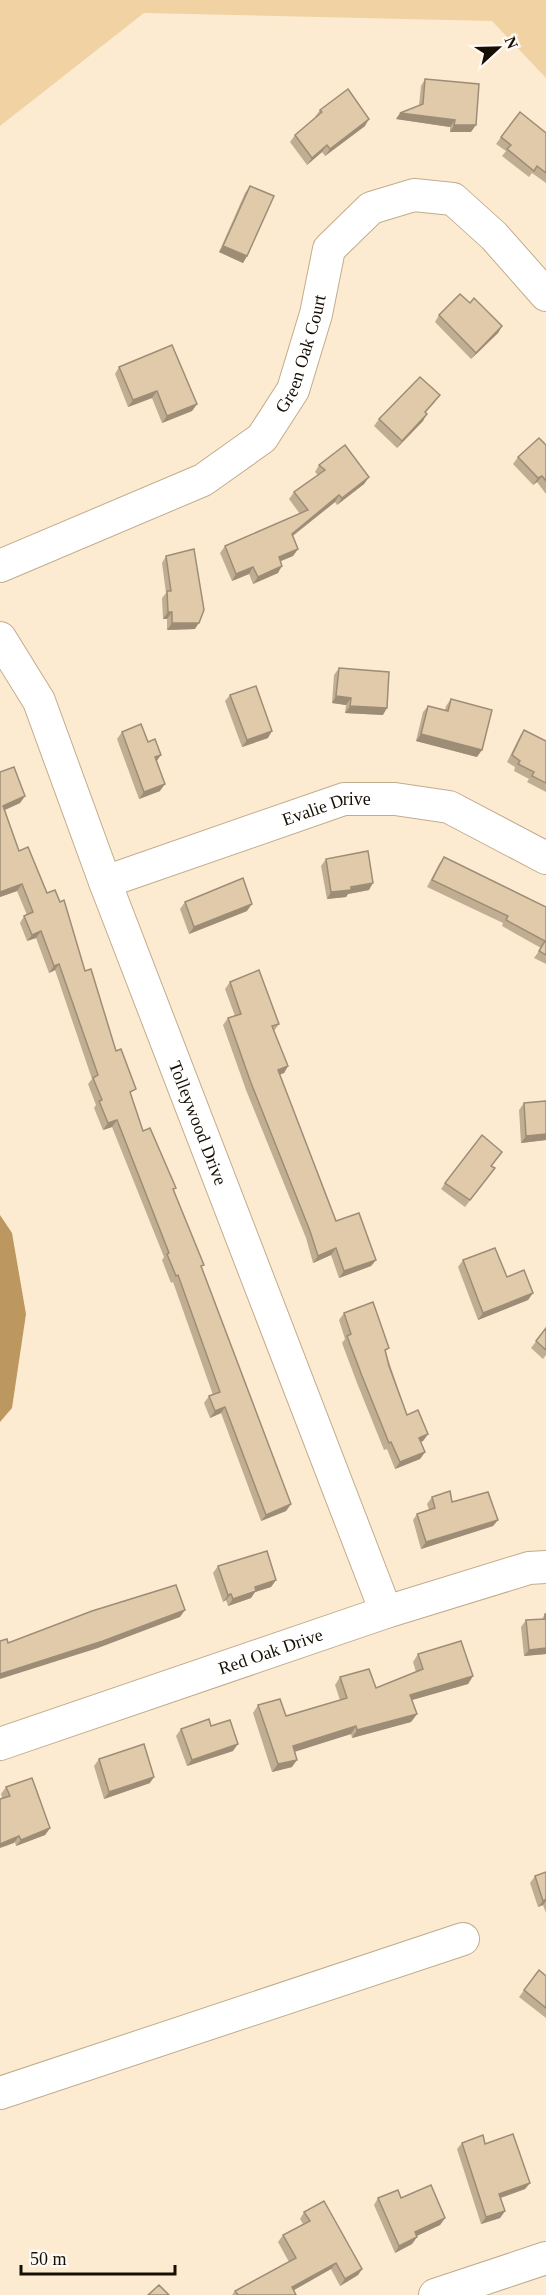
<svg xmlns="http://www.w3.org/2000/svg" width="546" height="2295" font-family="'Times New Roman',serif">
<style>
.green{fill:#f1d2a3}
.water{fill:#bc9860}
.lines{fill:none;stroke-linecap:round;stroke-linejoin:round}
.minor-casing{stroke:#c1ac8c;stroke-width:34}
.minor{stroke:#fff;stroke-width:32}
.wall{fill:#c1ae92}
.shaded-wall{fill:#9d8d77}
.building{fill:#e0caaa;stroke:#9d8d77;stroke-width:1.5}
.labels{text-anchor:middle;stroke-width:4.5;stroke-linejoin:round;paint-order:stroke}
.street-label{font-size:18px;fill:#160f04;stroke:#fffaf4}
</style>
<rect width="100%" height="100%" fill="#fdebd1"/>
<!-- green -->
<polygon class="green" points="0,0 546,0 546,78 492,21 144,13 0,126"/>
<!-- water -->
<polygon class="water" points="0,1215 12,1233 26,1314 12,1408 0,1422"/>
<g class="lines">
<!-- minor casing -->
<g class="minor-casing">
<g id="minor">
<path id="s1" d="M0,566L203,480L262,438L293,390L316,314L329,249L371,208L414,195L453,199L494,236L546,295"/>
<path id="s2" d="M0,638L39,701L105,882L386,1612"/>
<path id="s3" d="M105,882L344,799H395L449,807L546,858"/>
<path id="s4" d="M0,1744L386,1612L529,1568L546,1567"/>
<polyline points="0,2093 463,1939"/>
<polyline points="435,2295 546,2258"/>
</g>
</g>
<!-- minor -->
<use href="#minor" class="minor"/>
</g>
<!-- wall -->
<g class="wall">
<polygon points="425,79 471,132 450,132 450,127 396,119 419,105 421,86"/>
<polygon points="320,110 365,126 325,156 322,152 307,165 290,142 295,135 316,117 315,117"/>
<polygon points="546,133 546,183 532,173 529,177 502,156 506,151 496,144 501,137"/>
<polygon points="250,186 247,256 243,263 219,252 245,193"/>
<polygon points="470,303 502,326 498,333 471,359 435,322 439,315"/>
<polygon points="119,367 197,404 192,411 162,423 152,398 128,407 115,374"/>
<polygon points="435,402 426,412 423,421 397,448 374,426 379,419"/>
<polygon points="546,445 546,494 537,482 533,485 513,464 518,457"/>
<polygon points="319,465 369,477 364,484 337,505 335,502 293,536 298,549 293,556 280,561 278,573 253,584 249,574 232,581 220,553 225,546 300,514 289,499 294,492 318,475 315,472"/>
<polygon points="166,556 195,629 167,630 167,619 163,619 162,598 166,593 162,563"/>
<polygon points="339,668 383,715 345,713 346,705 332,703 334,675"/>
<polygon points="230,695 268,738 242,747 225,701"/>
<polygon points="451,699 477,757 416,741 423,712 428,706 445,710 446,706"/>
<polygon points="524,730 546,741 546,792 527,782 529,779 514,771 515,767 507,762 520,736"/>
<polygon points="122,732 160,791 139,799 117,739"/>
<polygon points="0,772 25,796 20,803 5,810 19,851 47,893 85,971 116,1051 143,1131 174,1191 201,1268 291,1504 286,1511 261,1521 221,1413 210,1418 204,1403 209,1396 213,1395 173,1282 171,1283 162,1260 164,1257 112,1127 103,1130 94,1108 96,1105 88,1084 92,1079 55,970 49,973 36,938 27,941 20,923 24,916 27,915 17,891 0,897"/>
<polygon points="444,857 546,907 546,964 534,958 541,948 502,926 503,923 427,887 439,864"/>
<polygon points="326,859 369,890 348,894 346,897 327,899 321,866"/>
<polygon points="185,902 247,911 189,934 180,909"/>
<polygon points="230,982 279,1024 274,1031 288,1066 284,1073 279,1075 336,1221 376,1260 371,1266 339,1278 331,1255 313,1263 306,1238 246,1090 223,1025 228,1018 235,1016 225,989"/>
<polygon points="546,1101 546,1140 521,1143 519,1110 524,1103"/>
<polygon points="502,1152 491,1166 490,1175 465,1207 441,1189 445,1183"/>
<polygon points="463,1260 507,1277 533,1293 528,1300 478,1320 458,1267"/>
<polygon points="344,1313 386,1353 407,1415 428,1434 423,1441 420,1442 425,1452 420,1459 395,1469 387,1449 384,1450 357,1383 342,1343 345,1339 339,1320"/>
<polygon points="546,1328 546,1355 543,1359 531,1348"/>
<polygon points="432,1497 452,1502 498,1520 493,1526 421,1549 413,1520 417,1514 429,1510 427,1504"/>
<polygon points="218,1566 276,1580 271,1587 255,1592 251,1598 228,1606 226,1600 223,1602 213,1573"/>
<polygon points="545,1614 546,1654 524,1656 521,1627 526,1620 542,1619"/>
<polygon points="418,1654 473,1676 468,1684 412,1700 417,1714 411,1722 352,1738 351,1734 295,1751 292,1767 272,1772 253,1713 258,1705 286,1716 340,1700 335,1685 340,1677 376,1688 416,1672 413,1662"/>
<polygon points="211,1726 233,1751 187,1766 176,1736 181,1729"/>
<polygon points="99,1759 150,1783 104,1799 94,1766"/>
<polygon points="6,1787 50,1828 45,1835 16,1846 1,1794"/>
<polygon points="546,1872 546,1913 543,1905 538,1907 530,1883 535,1876"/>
<polygon points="539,1970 546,1976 546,2018 519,1997"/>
<polygon points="462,2143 485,2144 530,2183 525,2189 501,2198 505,2211 500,2218 481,2224 457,2149"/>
<polygon points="378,2198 401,2198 445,2218 440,2225 417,2236 417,2237 412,2244 395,2253 374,2205"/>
<polygon points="304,2212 362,2269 358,2275 340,2286 331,2269 294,2290 296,2295 232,2295 235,2291 289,2262 278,2242 283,2235 303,2224 300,2219"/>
</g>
<!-- shaded-wall -->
<g class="shaded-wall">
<polygon points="400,113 455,120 450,127 396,119"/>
<polygon points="369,119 365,126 325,156 330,149"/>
<polygon points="454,125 476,125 471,132 450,132"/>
<polygon points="327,145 322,152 307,165 312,158"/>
<polygon points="223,246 247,256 243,263 219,252"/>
<polygon points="502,326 498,333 471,359 476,353"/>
<polygon points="157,391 152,398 128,407 133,400"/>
<polygon points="197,404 192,411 162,423 167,416"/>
<polygon points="427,414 423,421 397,448 402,441"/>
<polygon points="542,476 537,482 533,485 538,478"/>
<polygon points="369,477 364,484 337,505 342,498"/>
<polygon points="339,495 335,502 287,540 292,534"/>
<polygon points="298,549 293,556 274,564 279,557"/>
<polygon points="282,566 278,573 253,584 258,577"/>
<polygon points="253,567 249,574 232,581 236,574"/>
<polygon points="168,612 172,612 167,619 163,619"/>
<polygon points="172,623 199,623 195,629 167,630"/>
<polygon points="336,696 351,698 346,705 332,703"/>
<polygon points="350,706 387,708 383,715 345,713"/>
<polygon points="272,731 268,738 242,747 247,740"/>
<polygon points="421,734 482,750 477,757 416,741"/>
<polygon points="161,755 156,762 155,757"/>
<polygon points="165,784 160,791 139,799 144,792"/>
<polygon points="25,796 20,803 0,812 3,806"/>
<polygon points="373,883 369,890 348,894 346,897 327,899 331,892"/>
<polygon points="22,884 17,891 0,897 0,892"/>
<polygon points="252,904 247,911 189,934 194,927"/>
<polygon points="41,931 36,938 27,941 32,935"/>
<polygon points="59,964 55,970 49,973 54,966"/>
<polygon points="288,1066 284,1073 273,1077 278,1070"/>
<polygon points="117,1120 112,1127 103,1130 108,1123"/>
<polygon points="546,1134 546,1140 521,1143 526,1136"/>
<polygon points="336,1248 331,1255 313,1263 318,1256"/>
<polygon points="376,1260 371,1266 339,1278 344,1271"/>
<polygon points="533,1293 528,1300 478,1320 483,1313"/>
<polygon points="225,1407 221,1413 210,1418 215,1411"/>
<polygon points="428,1434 423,1441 414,1445 419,1438"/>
<polygon points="425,1452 420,1459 395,1469 400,1462"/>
<polygon points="291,1504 286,1511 261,1521 266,1515"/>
<polygon points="498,1520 493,1526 421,1549 426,1542"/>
<polygon points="276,1580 271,1587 255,1592 251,1598 228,1606 233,1599 255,1587"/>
<polygon points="231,1594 226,1600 223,1602 228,1595"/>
<polygon points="185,1610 180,1617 98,1648 0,1679 0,1674"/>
<polygon points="546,1648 546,1654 524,1656 529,1650"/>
<polygon points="473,1676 468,1684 405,1702 410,1695"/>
<polygon points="417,1714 411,1722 352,1738 357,1730"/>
<polygon points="356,1726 351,1734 288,1754 293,1746"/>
<polygon points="238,1744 233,1751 187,1766 192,1760"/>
<polygon points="297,1760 292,1767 272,1772 278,1764"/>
<polygon points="154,1777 150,1783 104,1799 109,1792"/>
<polygon points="50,1828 45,1835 16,1846 21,1840"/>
<polygon points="19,1836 14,1843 0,1848 0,1844"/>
<polygon points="546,1899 546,1901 543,1905 538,1907 543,1901"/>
<polygon points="530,2183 525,2189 494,2200 499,2194"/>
<polygon points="505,2211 500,2218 481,2224 486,2217"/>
<polygon points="445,2218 440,2225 410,2239 415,2232"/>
<polygon points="417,2237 412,2244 395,2253 399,2246"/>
<polygon points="336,2263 331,2269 287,2294 292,2287"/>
<polygon points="362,2269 358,2275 340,2286 345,2279"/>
</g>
<!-- building -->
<g class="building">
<polygon points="425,79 479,84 476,125 454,125 455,120 400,113 423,104"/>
<polygon points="348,89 369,119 330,149 327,145 312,158 295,135 322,112 320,110"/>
<polygon points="520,112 546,133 546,173 537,166 534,171 507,149 511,145 501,137"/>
<polygon points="250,186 274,196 247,256 223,246"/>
<polygon points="460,294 470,303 474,298 502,326 476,353 439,315"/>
<polygon points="172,345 197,404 167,416 157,391 133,400 119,367"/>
<polygon points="420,377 440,395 425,412 427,414 402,441 379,419"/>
<polygon points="539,438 546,445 546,481 542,476 538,478 518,457"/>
<polygon points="345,445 369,477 342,498 339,495 292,534 298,549 279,557 282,566 258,577 253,567 236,574 225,546 308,510 294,492 325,470 319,465"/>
<polygon points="194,549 204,610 199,623 172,623 172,612 168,612 167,591 171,591 166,556"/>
<polygon points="339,668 389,672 387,708 350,706 351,698 336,696"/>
<polygon points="256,686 272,731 247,740 230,695"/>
<polygon points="451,699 492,710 482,750 421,734 428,706 448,711"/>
<polygon points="141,724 148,742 155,739 161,755 155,757 165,784 144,792 122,732"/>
<polygon points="524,730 546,741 546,783 532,776 534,772 518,764 520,761 512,755"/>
<polygon points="14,767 25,796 3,806 19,851 28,847 47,893 55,890 60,902 64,900 85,971 91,969 116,1051 121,1049 136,1089 130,1092 143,1131 150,1128 176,1188 173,1189 204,1265 201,1266 291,1504 266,1515 225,1407 215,1411 209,1396 220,1392 178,1275 176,1276 167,1254 169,1253 117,1120 108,1123 99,1101 102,1100 93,1078 98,1075 59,964 54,966 41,931 32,935 24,916 33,912 22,884 0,892 0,772"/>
<polygon points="368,851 373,883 351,887 351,890 331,892 326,859"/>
<polygon points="444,857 546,907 546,955 539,951 545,941 506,920 508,916 432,880"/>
<polygon points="243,878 252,904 194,927 185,902"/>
<polygon points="259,970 279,1024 272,1026 288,1066 278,1070 336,1221 359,1213 376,1260 344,1271 336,1248 318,1256 310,1231 251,1083 228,1018 241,1014 230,982"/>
<polygon points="546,1101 546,1134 526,1136 524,1103"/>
<polygon points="482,1135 502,1152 491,1166 495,1168 470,1200 445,1183"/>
<polygon points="495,1248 507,1277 524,1270 533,1293 483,1313 463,1260"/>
<polygon points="373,1302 389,1348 385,1350 389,1366 407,1415 418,1410 428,1434 419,1438 425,1452 400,1462 391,1442 389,1443 362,1376 347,1336 351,1334 344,1313"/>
<polygon points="546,1328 546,1350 536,1341"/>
<polygon points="450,1491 452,1502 488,1492 498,1520 426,1542 417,1514 435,1508 432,1497"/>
<polygon points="267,1551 276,1580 255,1587 256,1591 233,1599 231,1594 228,1595 218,1566"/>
<polygon points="176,1585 185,1610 103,1641 0,1674 0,1641 7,1639 8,1643 92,1611"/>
<polygon points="545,1614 546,1614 546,1648 529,1650 526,1620 545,1619"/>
<polygon points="461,1641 473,1676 410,1695 417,1714 357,1730 356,1726 293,1746 297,1760 278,1764 258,1705 280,1699 286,1716 347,1698 340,1677 369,1669 376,1688 423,1669 418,1654"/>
<polygon points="209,1719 211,1726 230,1720 238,1744 192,1760 181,1729"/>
<polygon points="144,1744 154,1777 109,1792 99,1759"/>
<polygon points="32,1778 50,1828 21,1840 19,1836 0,1844 0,1799 10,1796 6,1787"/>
<polygon points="546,1872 546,1899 543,1901 535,1876"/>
<polygon points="539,1970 546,1976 546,2008 524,1990"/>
<polygon points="513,2134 530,2183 499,2194 505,2211 486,2217 462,2143 483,2135 485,2144"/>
<polygon points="431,2185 445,2218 415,2232 417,2237 399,2246 378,2198 398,2190 401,2198"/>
<polygon points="324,2201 362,2269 345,2279 336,2263 292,2287 296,2295 238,2295 235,2291 296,2258 283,2235 310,2221 304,2212"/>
<polygon points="159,2285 169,2295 148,2295"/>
</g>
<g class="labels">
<!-- street labels -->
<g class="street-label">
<text dy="6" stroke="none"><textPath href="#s1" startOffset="387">Green Oak Court</textPath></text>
<text dy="6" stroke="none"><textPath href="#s3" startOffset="234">Evalie Drive</textPath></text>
<text dy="6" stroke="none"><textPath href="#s2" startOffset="525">Tolleywood Drive</textPath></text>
<text dy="6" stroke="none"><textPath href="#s4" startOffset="286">Red Oak Drive</textPath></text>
</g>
</g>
<!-- north arrow -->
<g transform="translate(498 48) rotate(68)" stroke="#fffaf4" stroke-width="4.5" paint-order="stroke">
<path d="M0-4.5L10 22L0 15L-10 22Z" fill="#160f04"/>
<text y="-9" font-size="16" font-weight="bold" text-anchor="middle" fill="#160f04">N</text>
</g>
<!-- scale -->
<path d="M21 2265v9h154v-9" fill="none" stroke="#160f04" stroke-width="3"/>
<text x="30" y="2265" font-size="18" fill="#160f04" stroke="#fffaf4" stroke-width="4.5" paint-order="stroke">50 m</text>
</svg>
